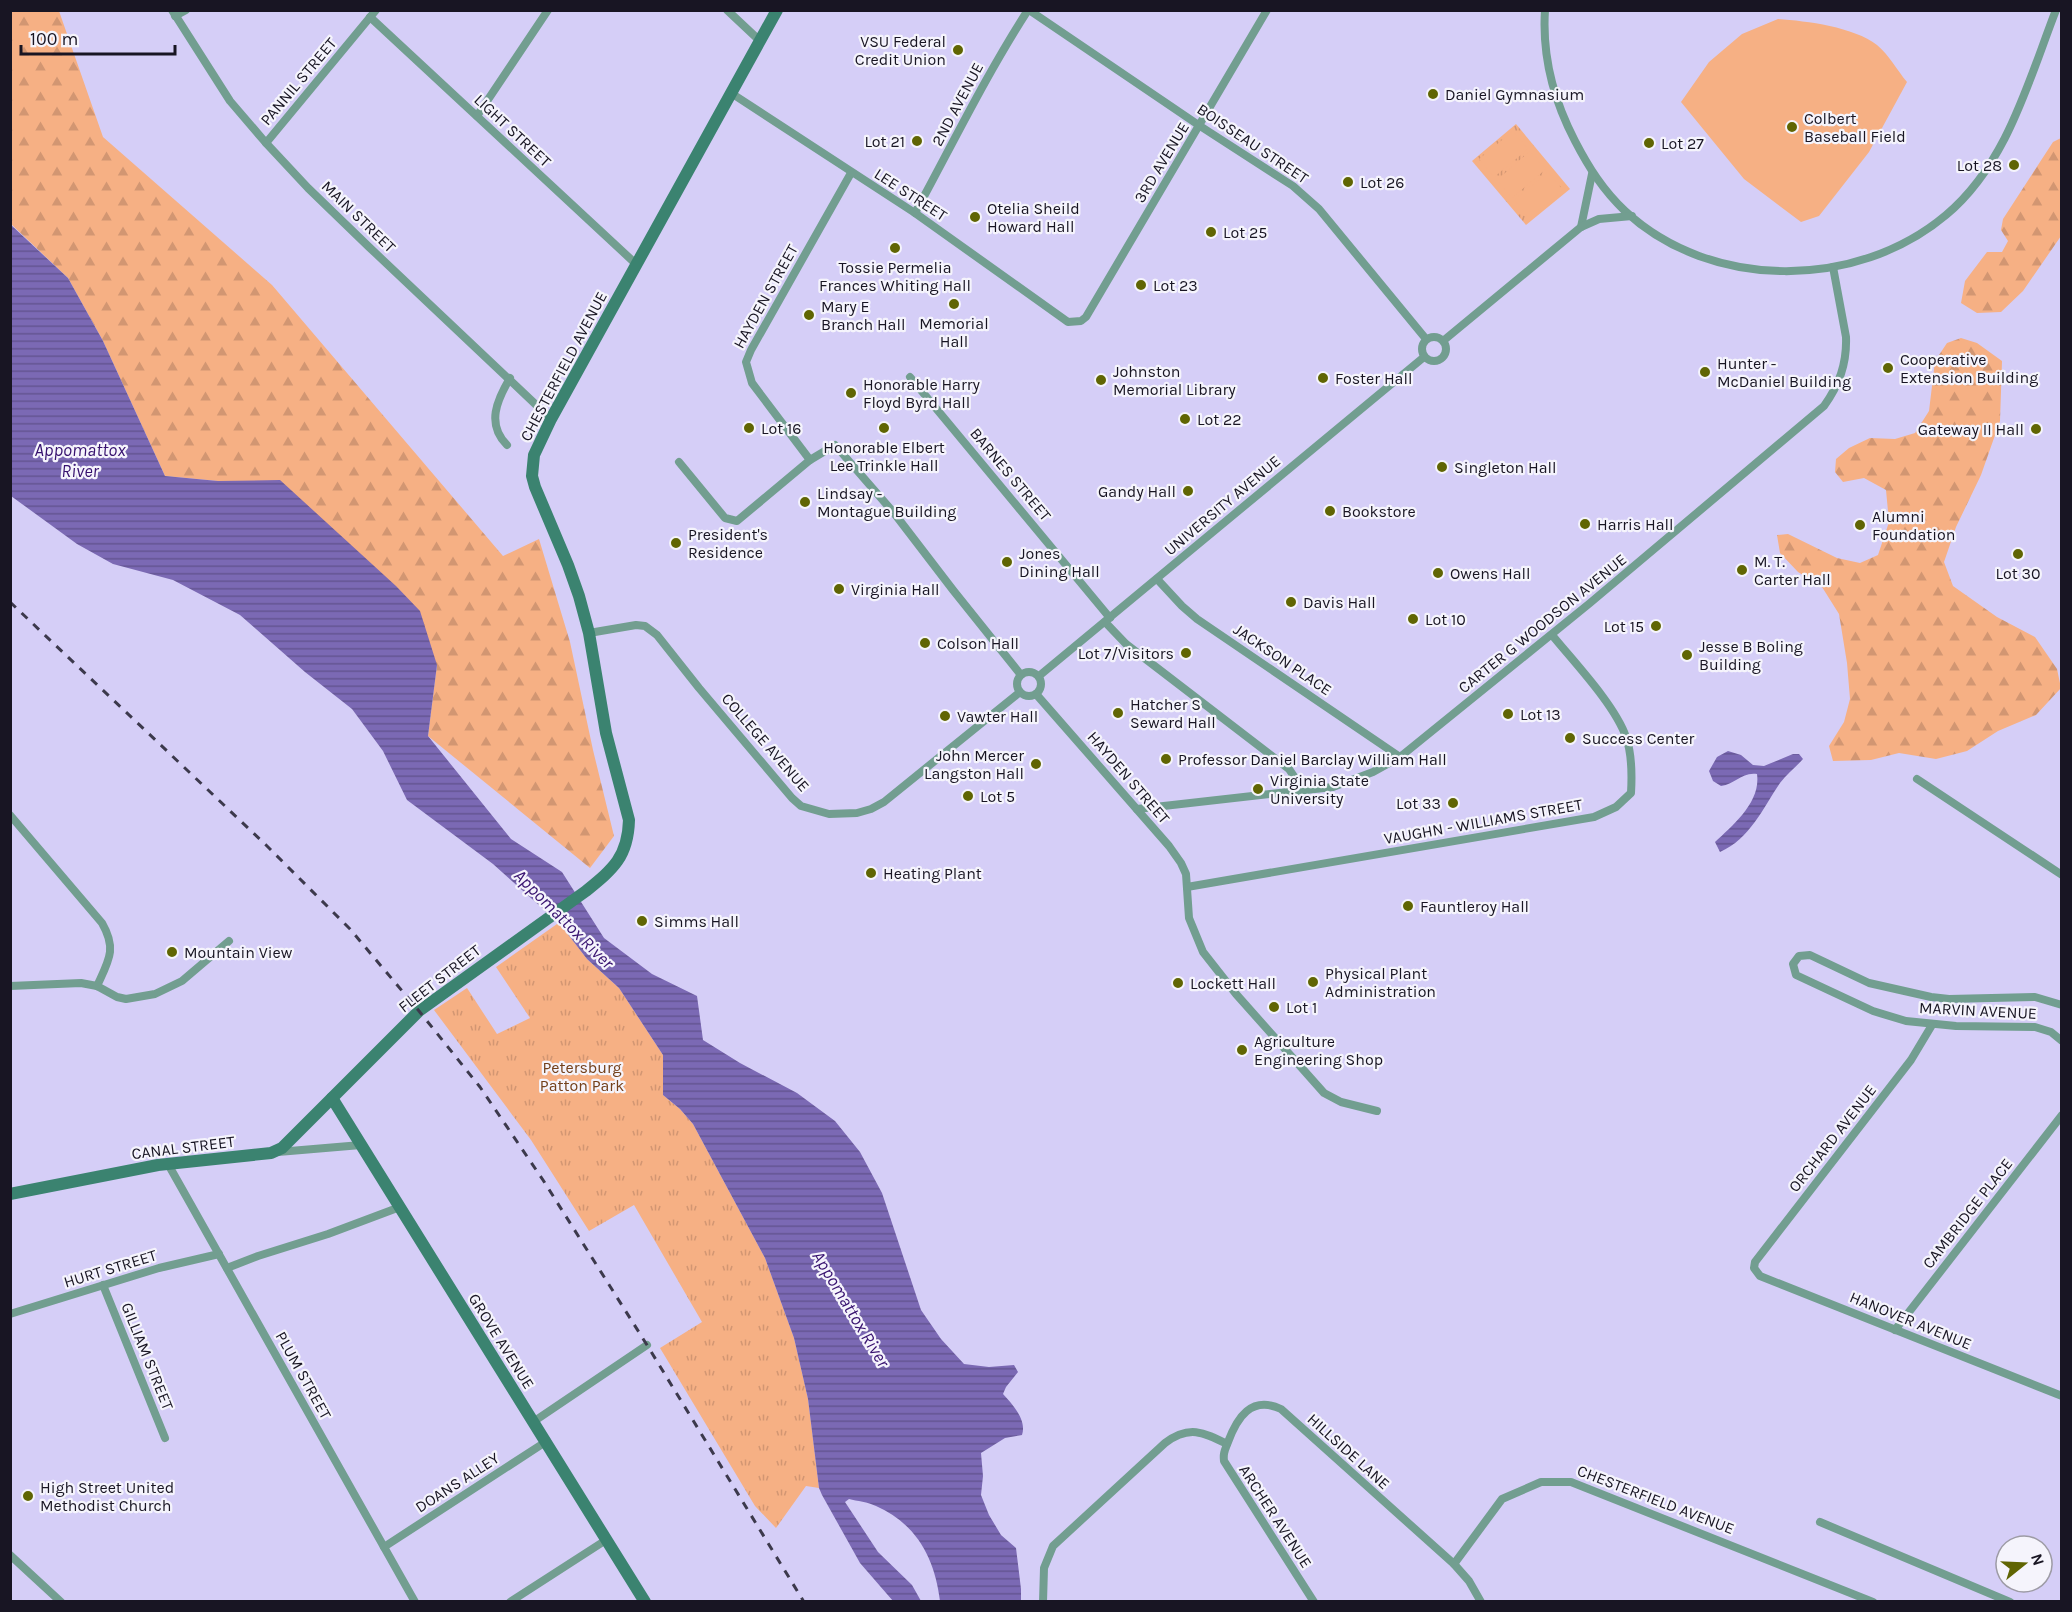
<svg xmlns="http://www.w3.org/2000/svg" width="2072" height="1612" font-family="Karla,sans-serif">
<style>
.grass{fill:url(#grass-tufts)}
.forest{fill:url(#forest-firs)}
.garden{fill:#f6b084}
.water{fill:url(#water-rules)}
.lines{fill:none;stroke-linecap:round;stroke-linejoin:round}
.minor{stroke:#729e90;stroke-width:8}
.secondary{stroke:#3b8370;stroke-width:12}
.rail{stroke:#3c394c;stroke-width:3;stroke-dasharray:8 8;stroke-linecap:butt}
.poi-dot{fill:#606503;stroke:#f5f4fc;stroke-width:2}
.labels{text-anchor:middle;stroke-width:4.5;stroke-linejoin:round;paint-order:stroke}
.poi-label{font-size:16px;fill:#181523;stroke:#f5f4fc;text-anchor:start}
.street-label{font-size:16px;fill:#181523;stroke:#f5f4fc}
.park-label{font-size:16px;fill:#73401b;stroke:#f5f4fc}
.water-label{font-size:18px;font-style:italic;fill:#37126f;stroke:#f5f4fc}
</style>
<defs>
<pattern id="grass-tufts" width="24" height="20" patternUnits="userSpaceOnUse" patternTransform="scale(1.5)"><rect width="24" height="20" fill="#f6b084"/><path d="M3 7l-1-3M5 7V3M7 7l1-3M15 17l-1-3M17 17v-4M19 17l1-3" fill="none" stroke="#d29672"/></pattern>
<pattern id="forest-firs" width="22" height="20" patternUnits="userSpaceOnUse" patternTransform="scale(1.5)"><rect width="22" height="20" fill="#f6b084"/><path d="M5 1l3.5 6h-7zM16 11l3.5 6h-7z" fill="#d29672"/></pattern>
<pattern id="water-rules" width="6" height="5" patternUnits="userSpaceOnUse" patternTransform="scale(1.5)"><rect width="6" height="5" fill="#7b69b4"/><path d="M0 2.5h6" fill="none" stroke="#645592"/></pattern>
</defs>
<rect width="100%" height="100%" fill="#d5cef7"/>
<!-- grass -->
<g class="grass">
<polygon points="1516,124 1570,189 1526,225 1472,161"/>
<polygon points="557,924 560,924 587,959 619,988 663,1055 663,1095 680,1109 693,1124 765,1258 794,1338 808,1399 819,1488 806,1486 776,1528 755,1506 660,1348 702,1322 634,1205 589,1231 531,1140 434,1010 467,988 497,1034 530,1018 496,967"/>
</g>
<!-- forest -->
<g class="forest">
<polygon points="10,11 59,11 103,137 272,285 503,556 539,539 570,642 593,750 614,836 590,868 428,736 437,665 218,481 165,476 103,341 68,278 11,224"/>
<polygon points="2061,138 2061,236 2023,291 2001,312 1977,313 1961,303 1965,281 1987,252 2002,252 2008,241 2001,230 2003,219 2053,142"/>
<polygon points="1961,338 1977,343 2002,361 2000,421 1981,475 1956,527 1944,562 1953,586 1997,617 2035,637 2057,669 2061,688 2036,715 1998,731 1967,751 1936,759 1899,753 1871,760 1833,761 1829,746 1844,722 1850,699 1847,663 1839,614 1822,587 1798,572 1780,553 1777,535 1788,534 1837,558 1860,563 1878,555 1889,522 1886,490 1864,478 1843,482 1835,472 1836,459 1849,448 1870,438 1895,439 1915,433 1929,411 1935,361 1947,343"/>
</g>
<!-- garden -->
<g class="garden">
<path d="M1778,19C1807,21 1854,27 1877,45C1889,55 1897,70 1907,82L1869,152L1819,216L1801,222L1744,179L1681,102L1709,62L1742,34Z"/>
<polygon points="1513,131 1528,149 1494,177 1479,159"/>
<polygon points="1530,151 1546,169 1512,198 1497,180"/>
<polygon points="1548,172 1563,190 1529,218 1514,200"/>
</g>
<!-- water -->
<g class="water">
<path d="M10,224L68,278L103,341L165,476L218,481L280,480L396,586L420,611L437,665L428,736L511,839L562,872L604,938L652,974L697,996L703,1040L740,1063L797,1093L835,1121L860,1152L882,1193L921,1310L941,1339L964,1364L989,1367L1014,1365L1018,1372L1006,1387L1003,1394C1013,1405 1027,1420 1022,1435L1005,1438L981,1453L983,1476L981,1495L989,1515L1001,1535L1016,1548L1021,1589V1601H940C935,1559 917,1524 876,1506C868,1502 857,1501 849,1499L845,1502L878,1552L912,1585L921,1601H893L860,1563L822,1495L819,1488L808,1399L794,1338L765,1258L693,1124L680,1109L663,1095V1055L619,988L587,959L560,924L493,864L407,800L383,751L352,709L305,672L240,615L173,580L113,564L77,544L11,496Z"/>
<path d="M1728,751L1741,755L1753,765L1764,766L1793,754H1799L1803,759C1796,767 1787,774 1780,783C1763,808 1750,839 1720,852L1715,842C1733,825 1761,802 1757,774C1741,772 1736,784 1721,786L1713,781L1709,771L1717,757Z"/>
</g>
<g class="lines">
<!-- minor -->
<g class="minor">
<polyline points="172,10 230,101 266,143 308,188 369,247 551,419"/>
<polyline points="727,10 760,41"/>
<polyline points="1029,10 1200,126 1293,186 1319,209 1426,339"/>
<path d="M1545,10C1542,56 1554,101 1575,141C1589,168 1603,190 1625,211C1711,291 1857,290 1946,215C2007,164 2028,82 2056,10"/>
<polyline points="175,16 186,10"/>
<polyline points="370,17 636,264"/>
<polyline points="731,93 915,213 1068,322 1081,321 1086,317 1267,10"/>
<polyline points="477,116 548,10"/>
<polyline points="266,143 376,10"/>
<path d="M915,213C952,145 986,75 1028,10"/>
<polyline points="1581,227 1592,174"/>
<circle cx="1434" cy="349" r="12"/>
<polyline points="1443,341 1581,227 1599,219 1632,216"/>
<polyline points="910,377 1110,618"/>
<path d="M507,445C486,424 497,400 510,378"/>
<polyline points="810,460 752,383 746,362 751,350 851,173"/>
<polyline points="679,462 725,518 737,521 810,460 835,445 894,513 953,590 1021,675"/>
<polyline points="1157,579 1182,606 1197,619 1400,757"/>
<polyline points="1105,622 1126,644 1289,769 1303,790"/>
<polyline points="589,633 636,625 645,626 657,635 699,688 792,798 801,806 829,814 857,813 871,809 884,802 1020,692"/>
<circle cx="1029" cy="684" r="12"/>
<polyline points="1039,676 1424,357"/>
<polyline points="1036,694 1169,846 1181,863 1186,874 1189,918 1203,952 1236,994 1324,1093 1341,1102 1377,1111"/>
<polyline points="1917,779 2062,875"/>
<path d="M1137,809L1333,787L1373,772L1400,757L1590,603L1824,406C1839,385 1847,364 1846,337L1833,267"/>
<path d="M10,815L102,923C117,949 109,960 97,986"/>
<path d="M1187,887L1594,817L1616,807L1631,793C1632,776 1632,754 1626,737C1615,705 1574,662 1552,635"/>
<polyline points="10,986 81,983 97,986 117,997 126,999 155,994 182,981 229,941"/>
<polyline points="2062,1005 2035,997 1949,999 1931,997 1869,983 1810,955 1799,956 1793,964 1796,975 1873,1011 1906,1021 1956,1026 2035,1027 2051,1032 2062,1041"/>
<polyline points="1932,1025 1911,1060 1755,1262 1754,1268 1760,1276 2062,1396"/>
<polyline points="278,1152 361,1145"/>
<polyline points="168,1164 415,1602"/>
<polyline points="227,1268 258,1256 328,1234 400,1207"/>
<polyline points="103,1285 165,1438"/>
<polyline points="10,1314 159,1268 219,1254"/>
<polyline points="1895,1330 2062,1115"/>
<polyline points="533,1422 647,1345"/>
<polyline points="1820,1522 2010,1602"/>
<polyline points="384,1547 547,1441"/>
<polyline points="10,1555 61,1602"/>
<polyline points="1454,1564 1502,1499 1541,1482 1571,1482 1873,1602"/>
<polyline points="510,1602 606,1540"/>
<path d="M1043,1602L1044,1568L1053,1546L1165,1443C1189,1425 1203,1432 1227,1444"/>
<path d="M1314,1602L1224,1461C1223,1453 1225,1450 1228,1442C1237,1418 1251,1395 1281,1409L1454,1564L1469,1581L1481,1602"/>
</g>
<!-- secondary -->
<g class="secondary">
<polyline points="332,1098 645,1602"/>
<path d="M10,1194L158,1165L271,1153L282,1148L419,1011L586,891C613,869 628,857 629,820L606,733L589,633L579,596L568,565L535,487L532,476L534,455L551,419L777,10"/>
</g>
<!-- rail -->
<polyline class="rail" points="10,602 266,845 350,929 419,1011 480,1087 543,1180 647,1345 804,1602"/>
</g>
<!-- markers -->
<g class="poi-dot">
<circle cx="958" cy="50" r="6"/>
<circle cx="1433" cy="94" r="6"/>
<circle cx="1792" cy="127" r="6"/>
<circle cx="917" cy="141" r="6"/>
<circle cx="1649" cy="143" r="6"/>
<circle cx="2014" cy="165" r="6"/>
<circle cx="1348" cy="182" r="6"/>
<circle cx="975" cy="217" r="6"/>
<circle cx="1211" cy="232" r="6"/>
<circle cx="895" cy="248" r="6"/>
<circle cx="1141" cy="285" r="6"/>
<circle cx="954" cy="304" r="6"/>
<circle cx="809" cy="315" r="6"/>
<circle cx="1888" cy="368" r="6"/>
<circle cx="1705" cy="372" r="6"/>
<circle cx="1323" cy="378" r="6"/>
<circle cx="1101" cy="380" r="6"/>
<circle cx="851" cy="393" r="6"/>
<circle cx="1185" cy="419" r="6"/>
<circle cx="749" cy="428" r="6"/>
<circle cx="884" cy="428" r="6"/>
<circle cx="2036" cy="429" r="6"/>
<circle cx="1442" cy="467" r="6"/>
<circle cx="1188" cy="491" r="6"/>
<circle cx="805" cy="502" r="6"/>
<circle cx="1330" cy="511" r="6"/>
<circle cx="1585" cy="524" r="6"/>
<circle cx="1860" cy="525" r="6"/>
<circle cx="676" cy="543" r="6"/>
<circle cx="2018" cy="554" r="6"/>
<circle cx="1007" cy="562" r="6"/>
<circle cx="1742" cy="570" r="6"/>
<circle cx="1438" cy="573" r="6"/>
<circle cx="839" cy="589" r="6"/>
<circle cx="1291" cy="602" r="6"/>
<circle cx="1413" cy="619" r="6"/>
<circle cx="1656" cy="626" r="6"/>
<circle cx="925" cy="643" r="6"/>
<circle cx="1186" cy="653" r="6"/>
<circle cx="1687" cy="655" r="6"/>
<circle cx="1118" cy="713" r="6"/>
<circle cx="1508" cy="714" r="6"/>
<circle cx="945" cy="716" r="6"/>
<circle cx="1570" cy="738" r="6"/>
<circle cx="1166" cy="759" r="6"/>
<circle cx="1036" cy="764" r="6"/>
<circle cx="1258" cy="789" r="6"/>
<circle cx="968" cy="796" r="6"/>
<circle cx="1453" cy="803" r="6"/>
<circle cx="871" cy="873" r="6"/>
<circle cx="1408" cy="906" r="6"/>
<circle cx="642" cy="921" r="6"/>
<circle cx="172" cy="952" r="6"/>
<circle cx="1313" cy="982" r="6"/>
<circle cx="1178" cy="983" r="6"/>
<circle cx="1274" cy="1007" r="6"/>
<circle cx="1242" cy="1050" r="6"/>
<circle cx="28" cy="1496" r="6"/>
</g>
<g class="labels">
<!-- poi labels -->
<g class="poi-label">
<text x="946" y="47" text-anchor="end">VSU Federal<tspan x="946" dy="18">Credit Union</tspan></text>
<text x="1445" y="100">Daniel Gymnasium</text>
<text x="1804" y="124">Colbert<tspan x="1804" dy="18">Baseball Field</tspan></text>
<text x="905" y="147" text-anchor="end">Lot 21</text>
<text x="1661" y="149">Lot 27</text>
<text x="2002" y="171" text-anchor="end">Lot 28</text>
<text x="1360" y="188">Lot 26</text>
<text x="987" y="214">Otelia Sheild<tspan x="987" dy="18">Howard Hall</tspan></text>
<text x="1223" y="238">Lot 25</text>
<text x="895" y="273" text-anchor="middle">Tossie Permelia<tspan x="895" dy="18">Frances Whiting Hall</tspan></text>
<text x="1153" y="291">Lot 23</text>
<text x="821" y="312">Mary E<tspan x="821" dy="18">Branch Hall</tspan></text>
<text x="954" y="329" text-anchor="middle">Memorial<tspan x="954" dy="18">Hall</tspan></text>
<text x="1900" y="365">Cooperative<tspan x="1900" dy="18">Extension Building</tspan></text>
<text x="1717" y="369">Hunter -<tspan x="1717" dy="18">McDaniel Building</tspan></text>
<text x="1113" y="377">Johnston<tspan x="1113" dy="18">Memorial Library</tspan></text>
<text x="1335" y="384">Foster Hall</text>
<text x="863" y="390">Honorable Harry<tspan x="863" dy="18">Floyd Byrd Hall</tspan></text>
<text x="1197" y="425">Lot 22</text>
<text x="761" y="434">Lot 16</text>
<text x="2024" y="435" text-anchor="end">Gateway II Hall</text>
<text x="884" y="453" text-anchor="middle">Honorable Elbert<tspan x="884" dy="18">Lee Trinkle Hall</tspan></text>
<text x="1454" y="473">Singleton Hall</text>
<text x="1176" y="497" text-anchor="end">Gandy Hall</text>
<text x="817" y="499">Lindsay -<tspan x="817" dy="18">Montague Building</tspan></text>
<text x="1342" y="517">Bookstore</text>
<text x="1872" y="522">Alumni<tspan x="1872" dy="18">Foundation</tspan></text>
<text x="1597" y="530">Harris Hall</text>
<text x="688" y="540">President's<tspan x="688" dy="18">Residence</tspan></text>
<text x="1019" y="559">Jones<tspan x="1019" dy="18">Dining Hall</tspan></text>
<text x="1754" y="567">M. T.<tspan x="1754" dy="18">Carter Hall</tspan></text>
<text x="1450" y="579">Owens Hall</text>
<text x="2018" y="579" text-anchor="middle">Lot 30</text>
<text x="851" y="595">Virginia Hall</text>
<text x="1303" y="608">Davis Hall</text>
<text x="1425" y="625">Lot 10</text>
<text x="1644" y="632" text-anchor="end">Lot 15</text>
<text x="937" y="649">Colson Hall</text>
<text x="1699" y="652">Jesse B Boling<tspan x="1699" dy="18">Building</tspan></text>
<text x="1174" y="659" text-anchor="end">Lot 7/Visitors</text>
<text x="1130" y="710">Hatcher S<tspan x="1130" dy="18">Seward Hall</tspan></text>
<text x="1520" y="720">Lot 13</text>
<text x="957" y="722">Vawter Hall</text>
<text x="1582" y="744">Success Center</text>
<text x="1024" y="761" text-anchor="end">John Mercer<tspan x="1024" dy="18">Langston Hall</tspan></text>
<text x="1178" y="765">Professor Daniel Barclay William Hall</text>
<text x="1270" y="786">Virginia State<tspan x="1270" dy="18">University</tspan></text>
<text x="980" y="802">Lot 5</text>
<text x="1441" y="809" text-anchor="end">Lot 33</text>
<text x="883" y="879">Heating Plant</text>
<text x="1420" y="912">Fauntleroy Hall</text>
<text x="654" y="927">Simms Hall</text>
<text x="184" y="958">Mountain View</text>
<text x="1325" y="979">Physical Plant<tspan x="1325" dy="18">Administration</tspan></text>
<text x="1190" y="989">Lockett Hall</text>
<text x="1286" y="1013">Lot 1</text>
<text x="1254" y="1047">Agriculture<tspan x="1254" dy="18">Engineering Shop</tspan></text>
<text x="40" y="1493">High Street United<tspan x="40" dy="18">Methodist Church</tspan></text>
</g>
<!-- street labels -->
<g class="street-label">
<text transform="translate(298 81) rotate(-50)" y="6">PANNIL STREET</text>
<text transform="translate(957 104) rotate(-62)" y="6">2ND AVENUE</text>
<text transform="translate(513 130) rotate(43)" y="6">LIGHT STREET</text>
<text transform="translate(1253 143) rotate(34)" y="6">BOISSEAU STREET</text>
<text transform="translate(1161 162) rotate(-59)" y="6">3RD AVENUE</text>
<text transform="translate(911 194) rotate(33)" y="6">LEE STREET</text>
<text transform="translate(359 216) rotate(44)" y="6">MAIN STREET</text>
<text transform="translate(765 296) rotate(-61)" y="6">HAYDEN STREET</text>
<text transform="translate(563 366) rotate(-62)" y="6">CHESTERFIELD AVENUE</text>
<text transform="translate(1011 474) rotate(50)" y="6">BARNES STREET</text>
<text transform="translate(1222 505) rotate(-40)" y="6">UNIVERSITY AVENUE</text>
<text transform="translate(1542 623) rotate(-39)" y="6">CARTER G WOODSON AVENUE</text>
<text transform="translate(1283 659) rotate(34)" y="6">JACKSON PLACE</text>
<text transform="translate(766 742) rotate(49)" y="6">COLLEGE AVENUE</text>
<text transform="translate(1129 777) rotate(49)" y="6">HAYDEN STREET</text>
<text transform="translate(1483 821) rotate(-10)" y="6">VAUGHN - WILLIAMS STREET</text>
<text transform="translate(439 978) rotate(-38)" y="6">FLEET STREET</text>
<text transform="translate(1978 1010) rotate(3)" y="6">MARVIN AVENUE</text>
<text transform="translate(1832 1138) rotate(-52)" y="6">ORCHARD AVENUE</text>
<text transform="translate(183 1147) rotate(-7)" y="6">CANAL STREET</text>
<text transform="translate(1967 1213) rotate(-52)" y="6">CAMBRIDGE PLACE</text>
<text transform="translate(110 1268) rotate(-17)" y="6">HURT STREET</text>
<text transform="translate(1911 1320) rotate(22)" y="6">HANOVER AVENUE</text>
<text transform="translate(502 1341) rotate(58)" y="6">GROVE AVENUE</text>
<text transform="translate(148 1356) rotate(68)" y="6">GILLIAM STREET</text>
<text transform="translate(304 1375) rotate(61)" y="6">PLUM STREET</text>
<text transform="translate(1349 1451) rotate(42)" y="6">HILLSIDE LANE</text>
<text transform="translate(457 1482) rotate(-33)" y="6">DOANS ALLEY</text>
<text transform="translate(1656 1499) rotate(21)" y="6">CHESTERFIELD AVENUE</text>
<text transform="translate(1276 1516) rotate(57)" y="6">ARCHER AVENUE</text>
</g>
<!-- park labels -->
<g class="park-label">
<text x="582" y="1073">Petersburg<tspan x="582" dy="18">Patton Park</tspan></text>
</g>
<!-- water labels -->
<g class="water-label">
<text x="80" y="456">Appomattox<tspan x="80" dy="21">River</tspan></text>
<text transform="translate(564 919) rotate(45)" y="6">Appomattox River</text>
<text transform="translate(851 1309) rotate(59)" y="6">Appomattox River</text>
</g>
</g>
<!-- border -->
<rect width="2072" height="1612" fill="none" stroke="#181523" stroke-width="24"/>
<!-- north arrow -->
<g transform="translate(2024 1564) rotate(72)"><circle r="28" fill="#f5f4fc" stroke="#9d9ba5" stroke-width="1.5"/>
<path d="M0-4.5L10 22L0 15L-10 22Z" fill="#606503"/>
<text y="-9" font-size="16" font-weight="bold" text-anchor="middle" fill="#181523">N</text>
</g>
<!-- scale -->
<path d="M21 45v9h154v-9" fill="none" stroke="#181523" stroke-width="3"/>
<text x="30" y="45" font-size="18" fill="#181523" stroke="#f5f4fc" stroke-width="4.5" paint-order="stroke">100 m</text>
</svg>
